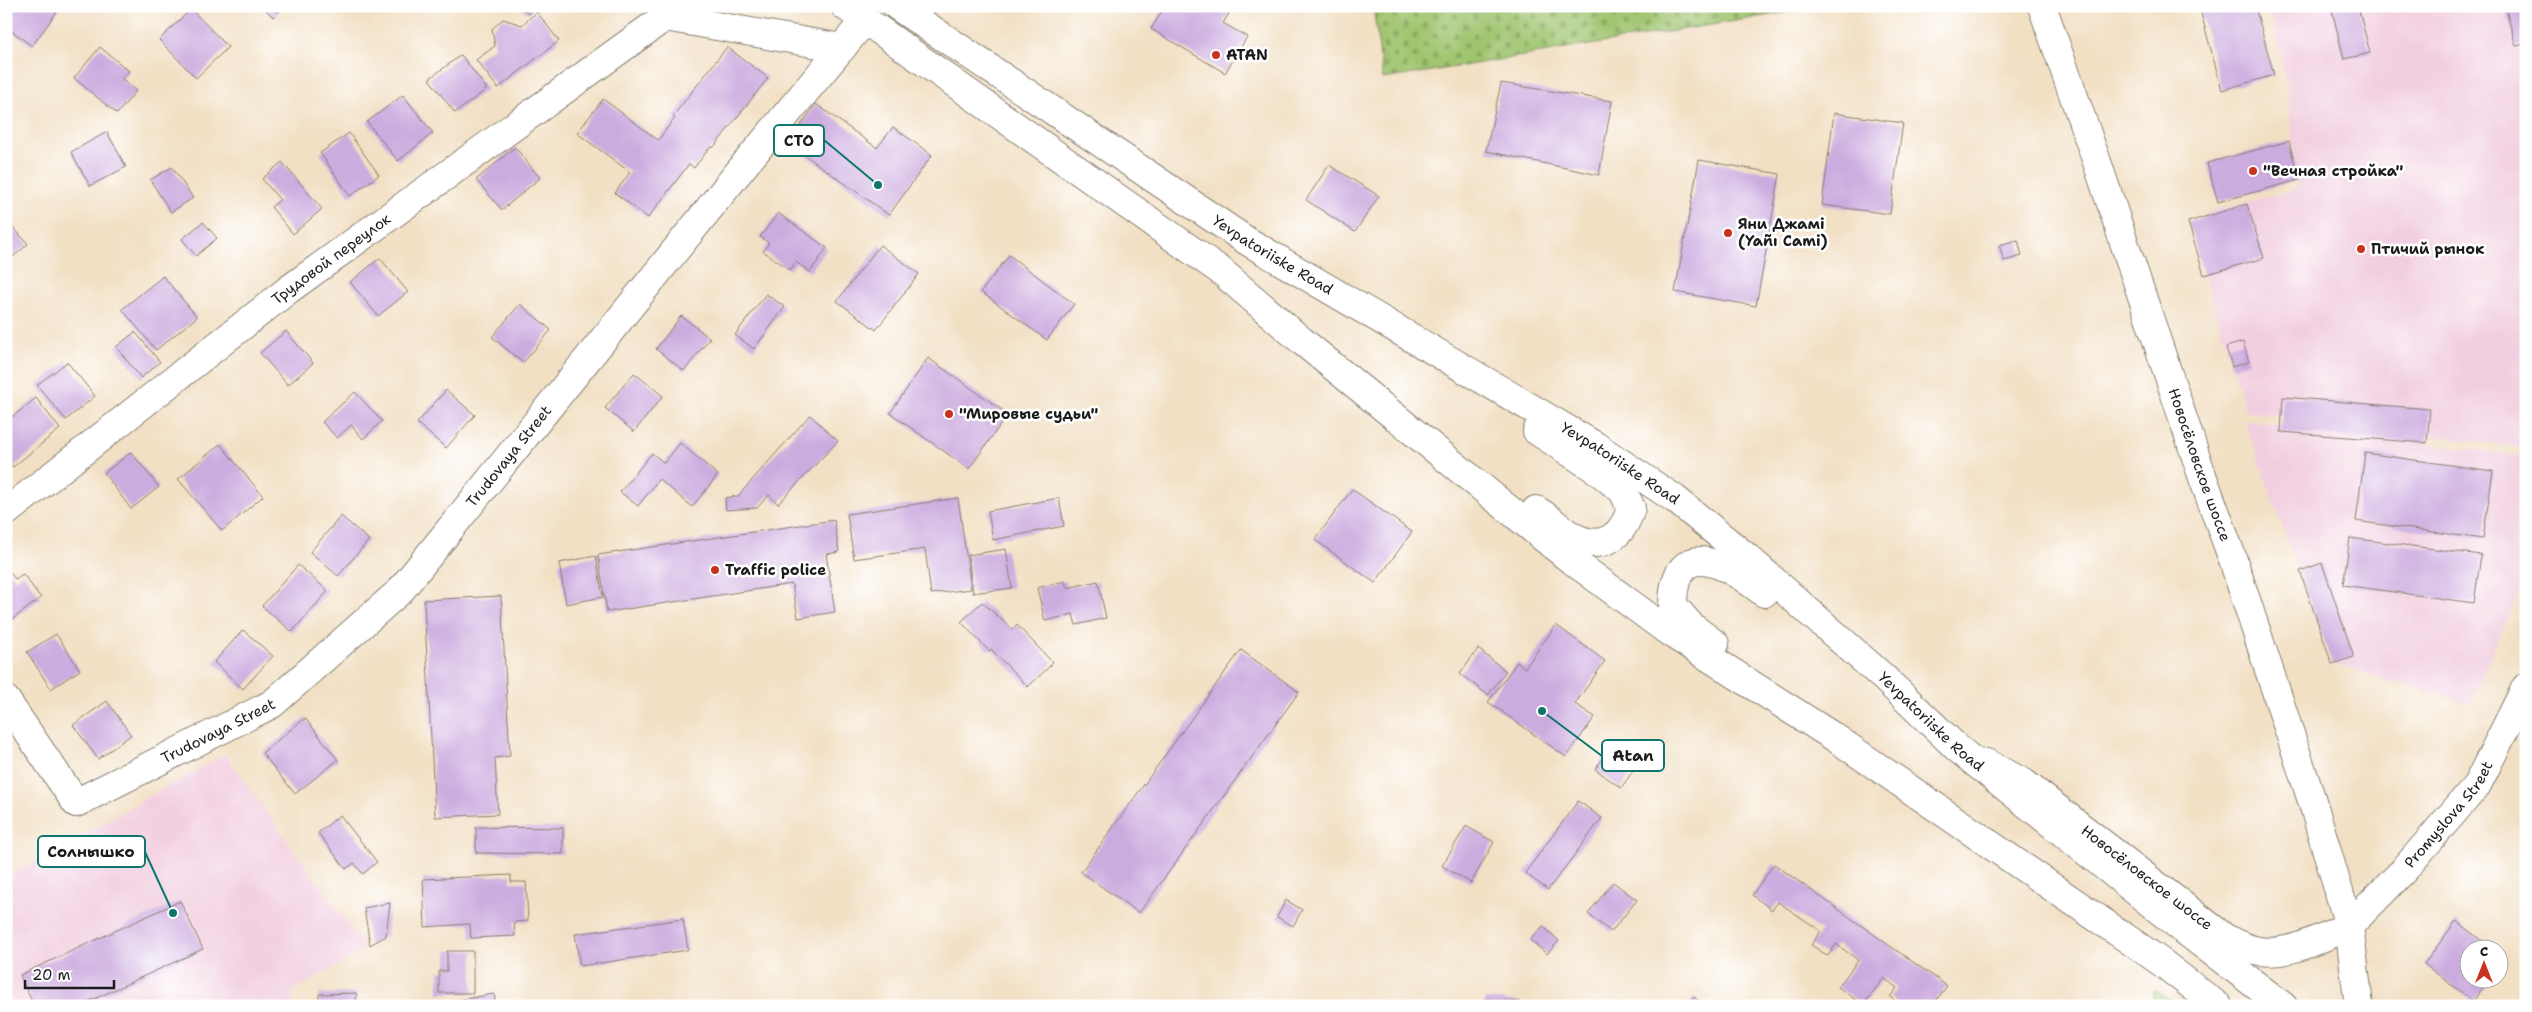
<svg xmlns="http://www.w3.org/2000/svg" width="2532" height="1012" font-family="'Shantell Sans',sans-serif">
<style>
.built{fill:#f2cfe0}
.green{fill:#a0c570;stroke:#5e7046}
.cemetery{fill:url(#cemetery-stones);stroke:#5e7046}
.building{fill:#ccabdf}
.lines{fill:none;stroke-linecap:round;stroke-linejoin:round}
.street-casing{stroke:#877e70;stroke-width:30}
.secondary-casing{stroke:#877e70;stroke-width:30}
.primary-casing{stroke:#877e70;stroke-width:30}
.street{stroke:#fff;stroke-width:28}
.secondary{stroke:#fff;stroke-width:28}
.primary{stroke:#fff;stroke-width:28}
.poi-dot{fill:#c8321e;stroke:#fff;stroke-width:2}
.labels{text-anchor:middle;stroke-width:5;stroke-linejoin:round;paint-order:stroke}
.poi-label{font-size:15px;font-weight:bold;fill:#1c1c1c;stroke:#fff;text-anchor:start}
.street-label{font-size:15px;fill:#1c1c1c;stroke:#fff}
.leader{fill:none;stroke:#0f766e;stroke-width:2}
.callout-dot{fill:#0f766e;stroke:#fff;stroke-width:2}
.callout{fill:#fff;stroke:#0f766e;stroke-width:2}
.callout-label{font-size:16px;text-anchor:middle;font-weight:bold;fill:#1c1c1c}
</style>
<defs>
<pattern id="cemetery-stones" width="16" height="16" patternUnits="userSpaceOnUse" patternTransform="scale(1.25)"><rect width="16" height="16" fill="#a0c570"/><path d="M2 7V4a2 2 0 0 1 4 0v3zM10 15v-3a2 2 0 0 1 4 0v3z" fill="#89a960"/></pattern>
</defs>
<rect width="100%" height="100%" fill="#fff"/>
<filter id="ink" filterUnits="userSpaceOnUse"><feTurbulence type="fractalNoise" baseFrequency=".02" numOctaves="2"/><feDisplacementMap in="SourceGraphic" scale="10" xChannelSelector="R" yChannelSelector="G"/><feConvolveMatrix kernelMatrix="1 2 1 2 8 2 1 2 1" color-interpolation-filters="sRGB"/></filter>
<filter id="wash" filterUnits="userSpaceOnUse"><feTurbulence type="fractalNoise" baseFrequency=".0096" numOctaves="4" result="noise"/><feDisplacementMap in="SourceGraphic" scale="20" xChannelSelector="R" yChannelSelector="G"/><feGaussianBlur stdDeviation="1.12" result="paint"/><feColorMatrix in="noise" values="0 0 0 0 0 0 0 0 0 0 0 0 0 0 0 0 0 1.4 0 .05"/><feComposite in="paint" operator="in"/></filter>
<g filter="url(#wash)">
<rect width="100%" height="100%" fill="#f2e0c4"/>
<!-- built -->
<g class="built">
<polygon points="2268,6 2526,6 2526,448 2246,411 2188,222 2217,209 2298,189 2286,78"/>
<polygon points="2244,420 2526,457 2526,577 2470,704 2332,664"/>
<polygon points="225,754 366,949 292,992 292,1006 6,1006 6,878"/>
</g>
<!-- green -->
<polygon class="green" points="2155,990 2178,1006 2150,1006"/>
<!-- cemetery -->
<polygon class="cemetery" points="1373,6 1826,6 1383,79"/>
<g id="blocks">
<!-- building -->
<g class="building">
<polygon points="6,6 56,6 59,9 32,46 6,27"/>
<polygon points="262,6 284,6 273,17"/>
<polygon points="518,6 534,6 529,14"/>
<polygon points="1165,6 1234,6 1223,23 1247,37 1225,73 1151,29"/>
<polygon points="2215,6 2255,6 2274,75 2222,90 2200,10"/>
<polygon points="2331,6 2358,6 2370,53 2344,59"/>
<polygon points="2505,6 2526,6 2526,44 2516,46"/>
<polygon points="191,9 228,47 196,78 159,40"/>
<polygon points="537,12 559,41 498,88 476,60 495,46 492,29 503,19 522,25"/>
<polygon points="100,47 129,71 122,79 136,91 117,114 74,78"/>
<polygon points="727,47 768,78 713,148 711,146 694,168 689,164 648,218 615,193 630,172 577,133 603,99 658,140 675,118 673,116"/>
<polygon points="461,55 487,89 455,113 429,79"/>
<polygon points="1501,83 1612,101 1599,175 1486,151"/>
<polygon points="403,95 433,133 398,161 367,122"/>
<polygon points="816,104 877,148 893,127 932,155 889,215 788,143"/>
<polygon points="1834,113 1903,123 1890,214 1822,205"/>
<polygon points="107,132 126,167 90,186 71,152"/>
<polygon points="349,133 379,175 350,196 320,153"/>
<polygon points="2289,141 2299,180 2218,202 2207,163"/>
<polygon points="515,147 540,178 502,210 476,180"/>
<polygon points="1699,160 1780,174 1756,306 1675,292"/>
<polygon points="282,162 322,209 293,234 271,207 280,200 262,179"/>
<polygon points="1329,165 1379,196 1355,232 1306,200"/>
<polygon points="172,167 193,198 171,212 150,180"/>
<polygon points="2247,204 2264,258 2204,275 2188,222"/>
<polygon points="778,213 827,248 810,272 796,262 790,270 763,251 769,243 760,237"/>
<polygon points="6,219 28,244 6,263"/>
<polygon points="203,222 217,238 196,256 182,239"/>
<polygon points="2018,240 2022,256 2004,261 1999,245"/>
<polygon points="880,245 919,274 876,330 837,301"/>
<polygon points="1009,255 1074,304 1047,340 981,292"/>
<polygon points="380,258 408,292 378,316 350,282"/>
<polygon points="163,276 197,317 156,350 122,309"/>
<polygon points="766,294 785,307 754,349 735,335"/>
<polygon points="520,304 551,330 523,363 492,337"/>
<polygon points="681,316 710,338 684,371 656,349"/>
<polygon points="286,331 313,363 288,385 260,353"/>
<polygon points="135,332 160,362 141,378 116,347"/>
<polygon points="2243,342 2249,362 2232,367 2226,347"/>
<polygon points="928,358 1008,414 969,469 890,413"/>
<polygon points="67,362 95,396 66,420 37,385"/>
<polygon points="634,373 663,396 634,432 605,408"/>
<polygon points="446,390 475,415 446,448 417,423"/>
<polygon points="355,392 382,421 363,439 351,425 337,438 322,422"/>
<polygon points="2283,397 2430,409 2427,443 2281,432"/>
<polygon points="36,398 60,429 13,467 6,458 6,410 12,417"/>
<polygon points="810,415 838,441 778,504 769,495 757,508 726,510 725,498 738,496"/>
<polygon points="680,443 718,475 692,507 659,479 638,506 620,492 652,453 664,463"/>
<polygon points="220,444 263,496 222,531 178,479"/>
<polygon points="131,452 159,487 131,509 104,473"/>
<polygon points="2365,453 2493,471 2483,539 2356,521"/>
<polygon points="1352,489 1412,532 1375,583 1315,540"/>
<polygon points="958,498 971,589 931,594 925,549 854,559 847,514"/>
<polygon points="1059,498 1064,526 993,540 988,511"/>
<polygon points="341,516 369,540 338,576 310,552"/>
<polygon points="834,520 839,552 826,554 835,612 798,618 792,584 607,612 598,555"/>
<polygon points="2350,538 2481,555 2474,603 2343,585"/>
<polygon points="1006,549 1012,588 973,593 968,555"/>
<polygon points="596,556 603,597 566,604 559,563"/>
<polygon points="2322,563 2354,657 2332,664 2300,571"/>
<polygon points="298,565 328,591 292,632 262,606"/>
<polygon points="6,567 15,579 23,574 41,598 6,624"/>
<polygon points="1065,581 1067,588 1098,581 1106,618 1076,625 1073,614 1045,621 1037,588"/>
<polygon points="501,596 510,756 495,758 498,814 435,817 424,600"/>
<polygon points="982,602 1012,629 1017,625 1053,663 1028,687 991,649 989,651 961,622"/>
<polygon points="1556,625 1605,661 1575,704 1595,717 1566,757 1488,702 1517,662 1525,668"/>
<polygon points="243,630 273,656 243,689 214,662"/>
<polygon points="56,634 80,670 51,689 27,652"/>
<polygon points="1478,649 1506,671 1488,695 1460,674"/>
<polygon points="1241,650 1299,692 1139,913 1081,872"/>
<polygon points="107,701 131,735 98,759 73,725"/>
<polygon points="305,718 338,760 295,794 262,753"/>
<polygon points="1607,753 1633,771 1621,788 1595,769"/>
<polygon points="1578,801 1602,818 1548,890 1525,873"/>
<polygon points="340,815 377,862 363,874 354,863 346,869 318,833"/>
<polygon points="1466,826 1494,842 1471,883 1442,866"/>
<polygon points="476,827 563,828 563,854 476,853"/>
<polygon points="1774,864 1947,986 1932,1006 1924,1006 1919,1002 1916,1006 1902,1006 1890,997 1897,988 1884,978 1863,1005 1838,987 1858,960 1836,944 1828,956 1811,945 1821,931 1778,902 1772,910 1752,895"/>
<polygon points="511,875 511,882 526,882 528,921 514,922 515,936 471,938 470,924 425,927 423,879"/>
<polygon points="1613,882 1637,900 1611,932 1588,914"/>
<polygon points="1286,900 1302,910 1293,926 1277,917"/>
<polygon points="180,901 203,949 79,1006 34,1006 20,975"/>
<polygon points="390,903 386,936 370,945 364,908"/>
<polygon points="683,919 688,950 580,966 575,934"/>
<polygon points="2456,921 2494,950 2470,950 2470,980 2489,980 2473,1001 2424,964"/>
<polygon points="1543,926 1559,941 1547,954 1530,940"/>
<polygon points="447,951 473,951 473,993 439,993 439,971 447,971"/>
<polygon points="356,993 357,1006 319,1006 319,994"/>
<polygon points="2526,993 2526,1006 2516,1006"/>
<polygon points="494,994 496,1006 448,1006 447,1002"/>
<polygon points="1694,997 1704,1006 1687,1006"/>
<polygon points="1485,999 1521,1002 1520,1006 1485,1006"/>
<polygon points="1057,1002 1084,1004 1084,1006 1057,1006"/>
</g>
</g>
</g>
<g filter="url(#ink)">
<use href="#blocks" fill-opacity="0" stroke="#877e70" stroke-width="1"/>
<g class="lines">
<!-- street casing -->
<g class="street-casing">
<g id="street">
<path id="s1" d="M6,512L288,290L665,17L842,48"/>
<path id="s2" d="M6,700L76,803L272,704L400,591L746,163L865,20"/>
<path id="s3" d="M2349,926L2403,871L2477,785L2526,687"/>
</g>
</g>
<!-- secondary casing -->
<g class="secondary-casing">
<g id="secondary">
<path id="s4" d="M2042,6L2097,162L2203,478L2232,557L2314,807L2349,926L2359,1006"/>
<path id="s5" d="M1986,763L2024,783L2225,938C2235,942 2245,948 2254,950C2286,958 2322,937 2349,926"/>
</g>
</g>
<!-- primary casing -->
<g class="primary-casing">
<g id="primary">
<polyline points="845,6 1221,271 1302,341 1566,556 1669,632 1837,739 2161,962 2218,1006"/>
<path id="s6" d="M897,6L1247,241L1594,445L1675,499L1749,559L1883,677L1957,748L2184,930L2283,1006"/>
<path d="M1536,510C1550,517 1560,530 1574,537C1603,552 1623,536 1631,508L1623,491L1597,470L1537,431"/>
<path d="M1715,644L1691,626L1673,605C1674,532 1730,566 1764,593"/>
</g>
</g>
<!-- street -->
<use href="#street" class="street"/>
<!-- secondary -->
<use href="#secondary" class="secondary"/>
<!-- primary -->
<use href="#primary" class="primary"/>
</g>
</g>
<!-- markers -->
<g class="poi-dot">
<circle cx="1216" cy="55" r="5"/>
<circle cx="2253" cy="171" r="5"/>
<circle cx="1728" cy="233" r="5"/>
<circle cx="2361" cy="249" r="5"/>
<circle cx="949" cy="414" r="5"/>
<circle cx="715" cy="570" r="5"/>
</g>
<g class="labels">
<!-- poi labels -->
<g class="poi-label">
<text x="1226" y="60">ATAN</text>
<text x="2263" y="176">"Вечная стройка"</text>
<text x="1738" y="229">Яни Джамі<tspan x="1738" dy="17">(Yañı Cami)</tspan></text>
<text x="2371" y="254">Птичий рынок</text>
<text x="959" y="419">"Мировые судьи"</text>
<text x="725" y="575">Traffic police</text>
</g>
<!-- street labels -->
<g class="street-label">
<text dy="5" stroke="none"><textPath href="#s6" startOffset="451">Yevpatoriiske Road</textPath></text>
<text dy="5" stroke="none"><textPath href="#s1" startOffset="412">Трудовой переулок</textPath></text>
<text dy="5" stroke="none"><textPath href="#s2" startOffset="688">Trudovaya Street</textPath></text>
<text dy="5" stroke="none"><textPath href="#s6" startOffset="856">Yevpatoriiske Road</textPath></text>
<text dy="5" stroke="none"><textPath href="#s4" startOffset="485">Новосёловское шоссе</textPath></text>
<text dy="5" stroke="none"><textPath href="#s6" startOffset="1261">Yevpatoriiske Road</textPath></text>
<text dy="5" stroke="none"><textPath href="#s2" startOffset="284">Trudovaya Street</textPath></text>
<text dy="5" stroke="none"><textPath href="#s3" startOffset="150">Promyslova Street</textPath></text>
<text dy="5" stroke="none"><textPath href="#s5" startOffset="198">Новосёловское шоссе</textPath></text>
</g>
</g>
<!-- callouts -->
<path class="leader" d="M878 185L824 140M1542 711L1602 756M173 913L145 852"/>
<g class="callout-dot">
<circle cx="878" cy="185" r="5"/>
<circle cx="1542" cy="711" r="5"/>
<circle cx="173" cy="913" r="5"/>
</g>
<g class="callout">
<rect x="774" y="125" width="50" height="31" rx="5"/>
<rect x="1602" y="740" width="62" height="31" rx="5"/>
<rect x="38" y="836" width="107" height="31" rx="5"/>
</g>
<g class="callout-label">
<text x="799" y="146">СТО</text>
<text x="1633" y="761">Atan</text>
<text x="91" y="857">Солнышко</text>
</g>
<!-- margin -->
<rect width="2532" height="1012" fill="none" stroke="#fff" stroke-width="25"/>
<!-- north arrow -->
<g transform="translate(2484 964)"><circle r="24" fill="#ffffff" stroke="#a4a4a4"/>
<path d="M0-4L9 19L0 12L-9 19Z" fill="#c8321e"/>
<text y="-8" font-size="14" font-weight="bold" text-anchor="middle" fill="#1c1c1c">С</text>
</g>
<!-- scale -->
<path d="M25 980v8h89v-8" fill="none" stroke="#1c1c1c" stroke-width="2.5"/>
<text x="32" y="980" font-size="15" fill="#1c1c1c" stroke="#ffffff" stroke-width="4" paint-order="stroke">20 m</text>
</svg>
